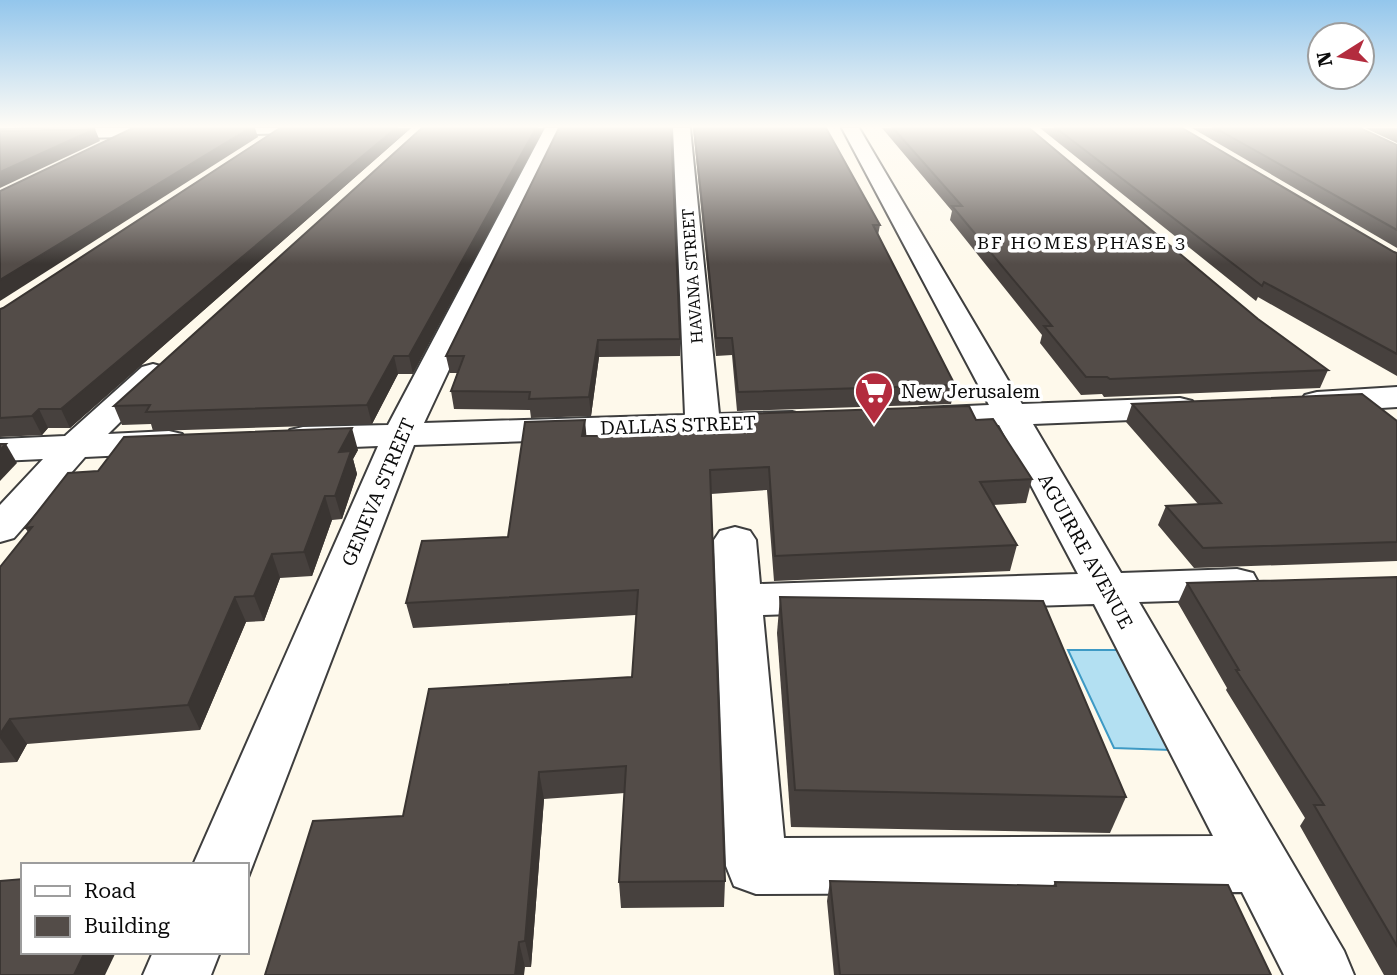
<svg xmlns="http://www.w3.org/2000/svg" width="1397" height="975" font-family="'Roboto Serif',serif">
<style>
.water{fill:#b3e0f2;stroke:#3e9ac5;stroke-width:2}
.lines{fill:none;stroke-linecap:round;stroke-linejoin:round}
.minor-casing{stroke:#3e3e3e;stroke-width:4}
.minor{fill:#fff;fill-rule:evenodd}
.wall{fill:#47413e}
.shaded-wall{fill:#3a3532}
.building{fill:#534c48;stroke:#3a3532;stroke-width:2}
.labels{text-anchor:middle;stroke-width:7;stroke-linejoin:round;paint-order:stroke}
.far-street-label{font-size:16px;fill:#0b0b0b;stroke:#fff}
.far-neighbourhood-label{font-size:18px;letter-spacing:2px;fill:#0b0b0b;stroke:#fff}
.poi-label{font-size:19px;fill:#0b0b0b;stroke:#fff;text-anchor:start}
.street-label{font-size:19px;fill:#0b0b0b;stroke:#fff}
</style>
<rect width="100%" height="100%" fill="#fef9eb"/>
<!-- water -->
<polygon class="water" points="1068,650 1121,650 1170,750 1114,748"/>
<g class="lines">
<!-- minor casing -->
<g class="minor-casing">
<g id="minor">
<polygon points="84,128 301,128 292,133 0,140 0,130"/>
<polygon points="545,128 562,128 424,423 685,415 673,128 690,128 719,414 792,412 804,415 809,422 804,429 792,432 414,445 247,880 247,865 193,865 378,446 303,449 290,446 285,438 290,430 303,427 388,425"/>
<path d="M842,128H859L1022,404L1180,398L1192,401L1197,408L1192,415L1180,418L1033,424L1121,573L1237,569L1253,573L1259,584L1253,595L1237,599L1139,602L1344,951L1354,975H1284L1242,892L756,894L734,886L726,866L714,540L720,531L735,527L750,531L756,540L760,584L1078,574L999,425L922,428L910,425L905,418L910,411L922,408L989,405ZM1094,604L1213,836L784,838L763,615Z"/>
<polygon points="153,364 164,367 169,374 108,434 169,431 182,434 187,442 182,450 169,453 85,457 14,538 0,542 0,505 43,459 0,461 0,439 65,436 142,367"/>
<polygon points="1397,387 1397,407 1317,412 1305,409 1300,402 1305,395 1317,392"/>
<polygon points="153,952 220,952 211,975 143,975"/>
</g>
</g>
<!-- minor -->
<use href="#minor" class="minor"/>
</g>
<!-- wall -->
<g class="wall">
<polygon points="280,128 411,128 70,428 48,428 42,435 0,437 0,309 3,308"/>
<polygon points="422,128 413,374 398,374 372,424 153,431 151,424 122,425 114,406"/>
<polygon points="559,128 680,339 680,356 599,357 591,416 531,418 530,410 454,409 451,391 457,373 450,373 446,356"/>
<polygon points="693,128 826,128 880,225 878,235 955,385 951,404 737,411 732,355 716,356"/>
<polygon points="882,128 1029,128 1258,319 1328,370 1320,388 1104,397 1102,394 1081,395 1040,343 1042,335 950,220 952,211"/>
<polygon points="1040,128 1182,128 1394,252 1397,253 1397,376 1258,297 1256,301"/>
<polygon points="1192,128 1360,128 1397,145 1397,248"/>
<polygon points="1365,128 1397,128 1397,143"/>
<polygon points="1132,404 1397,421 1397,561 1194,568 1158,525 1166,506 1198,504 1126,422"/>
<polygon points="740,414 976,420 1032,479 1026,503 993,505 1017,545 1010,571 774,581 767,490 711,494 725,881 724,907 621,908 619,882 625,793 544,799 531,967 525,967 403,816 632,677 636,615 413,628 406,603 508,537 586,436 602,436 740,430"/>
<polygon points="358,450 353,459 357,474 342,519 332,520 312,576 280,578 264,621 246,622 200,730 27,744 17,762 0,763 0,567 28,532 25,528 98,471"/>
<polygon points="1397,577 1397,975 1384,975 1300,826 1305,818 1226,690 1227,688 1178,603 1187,583"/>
<polygon points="780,597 1126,797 1110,833 791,827 777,633"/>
<polygon points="830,881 1053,886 1055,882 1271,975 834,975 827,901"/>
</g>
<!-- shaded-wall -->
<g class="shaded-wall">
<polygon points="250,128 255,128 258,137 0,301 0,280"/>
<polygon points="396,128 411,128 70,428 61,409"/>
<polygon points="536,128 544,128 413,374 409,356"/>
<polygon points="95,129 100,141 0,188 0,172"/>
<polygon points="598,340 599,357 591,416 589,397"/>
<polygon points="394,356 398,374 372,424 367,405"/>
<polygon points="39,409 48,428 42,435 32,416"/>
<polygon points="585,420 587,442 582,436"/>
<polygon points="352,428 358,450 353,459 357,474 342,519 335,496 339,452"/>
<polygon points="6,444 17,463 0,481 0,450"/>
<polygon points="325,496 332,520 312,576 304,552"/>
<polygon points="272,554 280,578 264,621 254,596"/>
<polygon points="235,597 246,622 200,730 188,705"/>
<polygon points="10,719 27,744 17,762 0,738 0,734"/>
<polygon points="539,772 544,799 531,967 525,941"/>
<polygon points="519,942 525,967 524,975 515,975"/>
<polygon points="85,952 116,952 105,975 74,975"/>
</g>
<!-- building -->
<g class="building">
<polygon points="133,128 250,128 0,280 0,191"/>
<polygon points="280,128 396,128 61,409 39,409 32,416 0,418 0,309 3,308"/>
<polygon points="422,128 536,128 409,356 394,356 367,405 146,412 150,405 114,406"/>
<polygon points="559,128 671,128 680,339 598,340 589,397 529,399 530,392 451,391 464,356 446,356"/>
<polygon points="694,128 826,128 880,225 873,225 955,385 738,392 732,338 716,338"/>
<polygon points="893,128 1029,128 1258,319 1328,370 1110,379 1107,377 1086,377 1044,326 1052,326 952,206 962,206"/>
<polygon points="1056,128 1182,128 1394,252 1397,253 1397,354 1264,282 1262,286"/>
<polygon points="1215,128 1360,128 1397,145 1397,230"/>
<polygon points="95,129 0,172 0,131"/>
<polygon points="1362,394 1397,421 1397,542 1203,548 1166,506 1221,503 1132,404"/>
<polygon points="969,406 976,420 993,419 1032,479 980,482 1017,545 775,556 769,467 710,470 725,881 619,882 626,766 539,772 525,941 519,942 515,975 265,975 313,821 403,816 429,689 632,677 638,590 406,603 422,541 508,537 525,422 585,420 582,436 602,436 742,429 740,414"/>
<polygon points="352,428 339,452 351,451 335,496 325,496 304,552 272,554 254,596 235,597 188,705 10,719 0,734 0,567 32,527 25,528 68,473 98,471 124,437"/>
<polygon points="0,444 6,444 0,450"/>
<polygon points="1397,577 1397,946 1314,805 1324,805 1236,670 1239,670 1187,583"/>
<polygon points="780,597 1043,601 1126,797 795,790"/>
<polygon points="23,879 23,952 85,952 74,975 0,975 0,881"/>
<polygon points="830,881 1056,886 1055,882 1228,885 1271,975 840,975"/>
</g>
<!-- sky -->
<linearGradient id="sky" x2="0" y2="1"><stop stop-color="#93c6ec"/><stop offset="0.48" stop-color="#fffcf6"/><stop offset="1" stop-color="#fffcf6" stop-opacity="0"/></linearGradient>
<rect width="1397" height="264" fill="url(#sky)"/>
<!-- icons -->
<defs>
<g id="supermarket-pin" transform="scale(2.0125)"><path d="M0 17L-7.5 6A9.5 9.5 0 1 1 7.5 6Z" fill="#b32c3e" stroke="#fff"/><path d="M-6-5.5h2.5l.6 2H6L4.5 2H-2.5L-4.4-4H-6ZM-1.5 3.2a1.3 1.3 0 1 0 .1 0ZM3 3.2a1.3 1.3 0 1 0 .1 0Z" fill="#fff"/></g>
</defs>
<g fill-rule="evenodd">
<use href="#supermarket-pin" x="874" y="391"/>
</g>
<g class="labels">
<!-- far-street labels -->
<g class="far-street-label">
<text transform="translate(692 276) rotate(-94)" y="6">HAVANA STREET</text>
</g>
<!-- far-neighbourhood labels -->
<g class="far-neighbourhood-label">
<text x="1082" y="249">BF HOMES PHASE 3</text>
</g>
<!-- poi labels -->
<g class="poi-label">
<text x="901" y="398">New Jerusalem</text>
</g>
<!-- street labels -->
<g class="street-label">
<text transform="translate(678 425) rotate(-2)" y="7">DALLAS STREET</text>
<text transform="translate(378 492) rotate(-67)" y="7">GENEVA STREET</text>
<text transform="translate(1086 551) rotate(61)" y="7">AGUIRRE AVENUE</text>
</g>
</g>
<!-- legend -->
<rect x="21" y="863" width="228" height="91" fill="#ffffff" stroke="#9d9d9d" stroke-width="2"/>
<rect x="35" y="886" width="35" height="10" fill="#ffffff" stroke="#9d9d9d" stroke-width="2"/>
<text x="84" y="898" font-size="21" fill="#0b0b0b">Road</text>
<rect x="35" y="916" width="35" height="21" fill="#534c48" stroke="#9d9d9d" stroke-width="2"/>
<text x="84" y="933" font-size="21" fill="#0b0b0b">Building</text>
<!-- north arrow -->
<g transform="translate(1341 56) rotate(259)"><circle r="33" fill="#ffffff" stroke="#9d9d9d" stroke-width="2"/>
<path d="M0-5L12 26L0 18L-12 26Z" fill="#b32c3e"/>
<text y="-10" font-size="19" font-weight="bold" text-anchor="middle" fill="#0b0b0b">N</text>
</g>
</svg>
